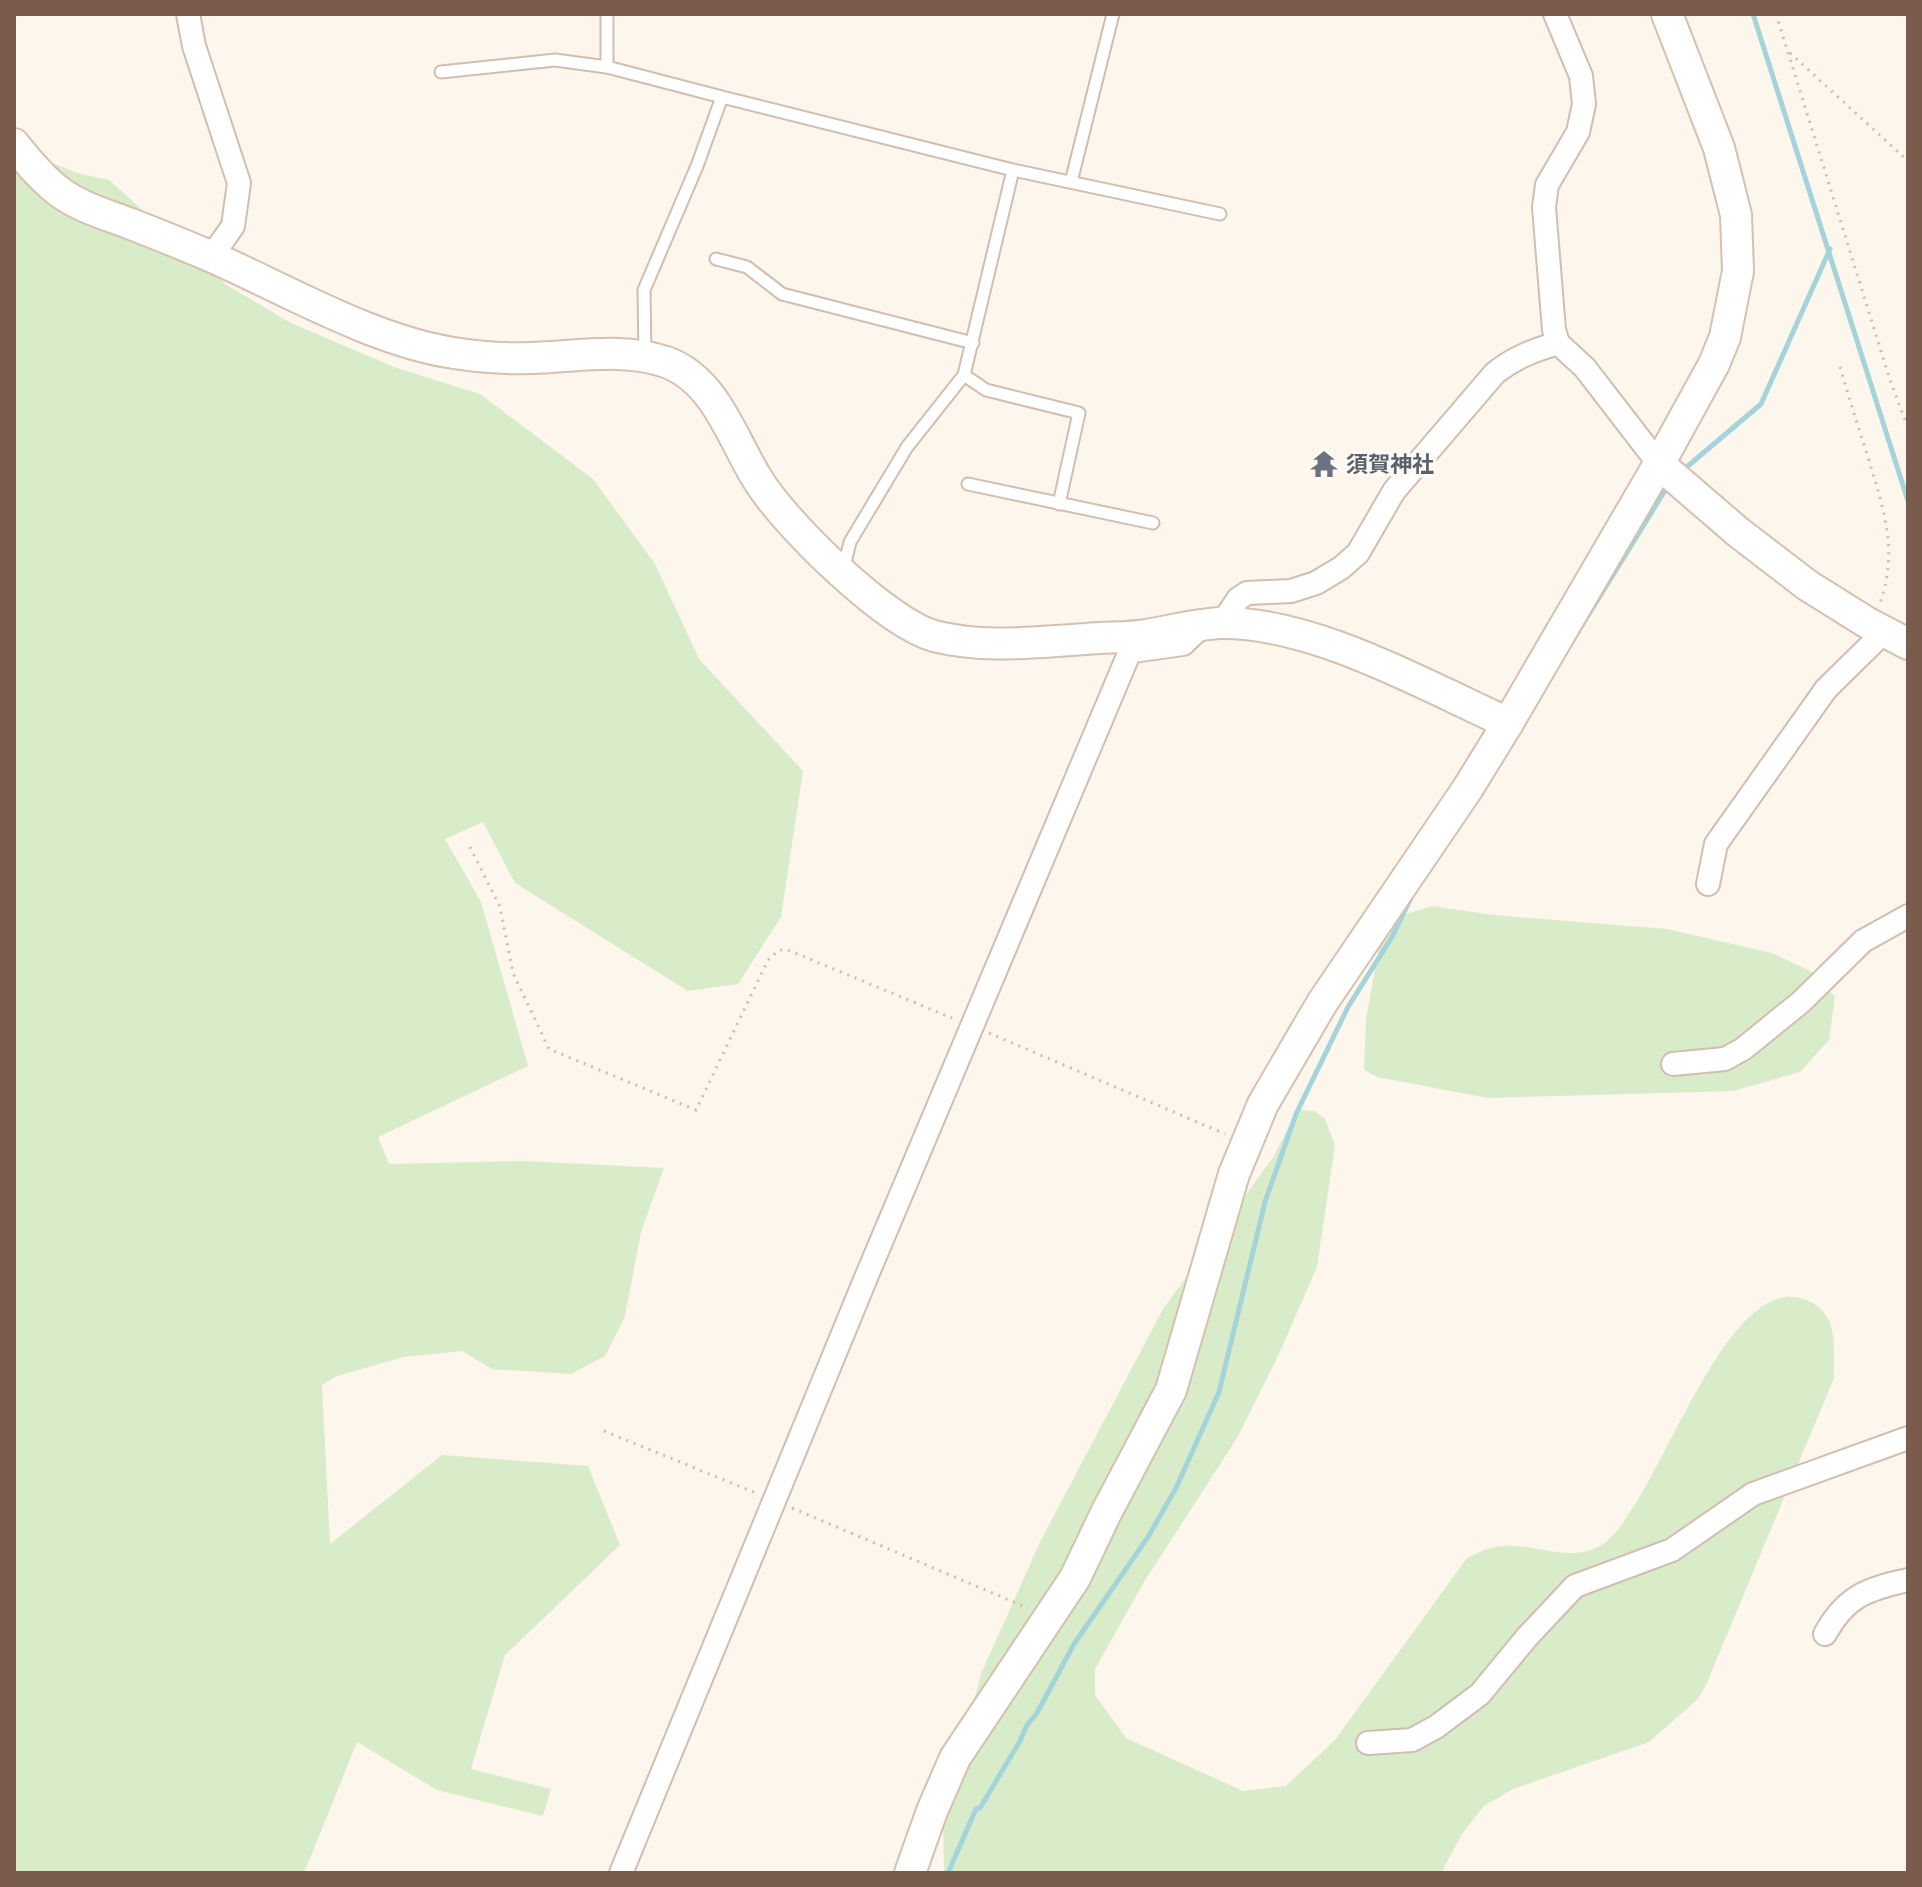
<svg xmlns="http://www.w3.org/2000/svg" width="1922" height="1887" font-family="Arial,'Noto Sans JP',sans-serif">
<style>
.green{fill:#d8ecc9}
.lines{fill:none;stroke-linecap:round;stroke-linejoin:round}
.stream{stroke:#a5d3da;stroke-width:5}
.lane-casing{stroke:#d1beb0;stroke-width:15}
.street-casing{stroke:#d1beb0;stroke-width:26}
.secondary-casing{stroke:#d6c0b0;stroke-width:34}
.path{stroke:#d9b8a5;stroke-width:3;stroke-dasharray:2 6;stroke-linecap:butt}
.lane{stroke:#fff;stroke-width:11}
.street{stroke:#fff;stroke-width:22}
.secondary{stroke:#fff;stroke-width:30}
.labels{text-anchor:middle;stroke-width:7;stroke-linejoin:round;paint-order:stroke}
.worship-label{font-size:22px;font-weight:bold;fill:#5b616d;stroke:#fffaf3;text-anchor:start}
</style>
<rect width="100%" height="100%" fill="#fdf6ec"/>
<!-- green -->
<g class="green">
<polygon points="14,141 33,155 77,173 109,180 225,284 291,323 394,367 480,394 593,479 655,564 699,659 803,771 781,917 738,984 688,991 515,883 483,822 445,839 481,902 528,1066 378,1137 389,1164 523,1161 664,1168 641,1232 625,1316 605,1356 571,1374 492,1369 462,1351 404,1357 337,1376 322,1385 330,1544 442,1455 588,1466 620,1545 505,1655 471,1769 551,1789 543,1816 437,1790 357,1742 304,1873 14,1873"/>
<polygon points="1432,906 1493,915 1667,929 1772,953 1812,972 1835,997 1829,1040 1800,1072 1733,1091 1488,1098 1377,1077 1364,1070 1366,1020 1380,940 1403,915"/>
<path d="M1301,1110L1314,1111L1325,1119L1335,1145L1317,1267L1279,1354L1237,1438L1144,1582L1095,1669V1695L1126,1738L1243,1791L1286,1786L1335,1740L1467,1558C1476,1554 1486,1548 1496,1547C1531,1540 1570,1566 1603,1544C1656,1508 1721,1278 1800,1298C1841,1309 1833,1345 1834,1378L1706,1685L1698,1699L1649,1742L1513,1789L1484,1806L1462,1834L1441,1873H944L943,1816L981,1674L1040,1542L1163,1309L1274,1156L1291,1122Z"/>
</g>
<g class="lines">
<!-- stream -->
<g class="stream">
<polyline points="1753,14 1908,501"/>
<polyline points="1682,471 1761,404 1830,249"/>
<polyline points="1576,635 1669,484"/>
<polyline points="948,1873 976,1809 980,1808 1020,1741 1027,1725 1037,1713 1074,1644 1148,1537 1176,1488 1219,1392 1265,1202 1296,1114 1348,1007 1392,937 1410,900"/>
</g>
<!-- lane casing -->
<g class="lane-casing">
<g id="lane">
<polyline points="607,67 607,14"/>
<polyline points="441,72 555,60 607,67 722,97 697,166 644,290 645,356"/>
<polyline points="722,97 1013,170 1220,214"/>
<polyline points="1071,182 1113,14"/>
<polyline points="716,259 747,267 782,294 973,343"/>
<polyline points="964,375 986,390 1079,413 1059,504"/>
<polyline points="968,484 1153,523"/>
<polyline points="843,571 850,542 907,447 964,375 1013,170"/>
</g>
</g>
<!-- street casing -->
<g class="street-casing">
<g id="street">
<polyline points="188,14 194,46 239,183 233,226 211,257"/>
<polyline points="1555,14 1581,76 1584,104 1578,132 1547,185 1544,207 1554,330 1558,343 1585,368 1659,464"/>
<path d="M1222,623L1238,599L1247,593L1291,591L1316,583L1341,568L1358,553L1394,491L1495,373C1515,357 1535,350 1558,343"/>
<polyline points="1708,884 1716,844 1826,689 1885,631"/>
<polyline points="1673,1064 1725,1059 1743,1049 1801,1002 1863,941 1908,916"/>
<path d="M1825,1634C1846,1596 1867,1589 1908,1580"/>
<polyline points="1368,1743 1412,1740 1436,1727 1480,1694 1527,1637 1575,1586 1672,1550 1753,1494 1908,1438"/>
<polyline points="621,1873 865,1280 1128,656 1133,651 1183,644 1203,625"/>
</g>
</g>
<!-- secondary casing -->
<g class="secondary-casing">
<g id="secondary">
<path d="M14,144C28,162 43,180 61,193C82,208 108,215 131,224C157,234 184,245 210,256C285,289 373,341 454,353C479,357 506,359 531,358C574,357 624,347 666,362C716,380 732,439 758,480C785,524 885,622 934,636C985,649 1035,642 1086,639C1106,637 1126,638 1146,635C1171,631 1196,624 1221,623C1314,622 1424,685 1508,723"/>
<polyline points="1659,464 1738,532 1807,585 1866,622 1908,644"/>
<polyline points="910,1873 932,1811 955,1758 1075,1578 1107,1511 1171,1390 1234,1174 1263,1104 1322,1003 1468,788 1508,723 1659,464 1714,364 1725,337 1738,271 1736,215 1719,148 1667,14"/>
</g>
</g>
<!-- path -->
<g class="path">
<polyline points="1776,14 1891,383 1908,428"/>
<polyline points="1790,53 1908,161"/>
<path d="M1840,367C1849,397 1858,427 1868,457C1883,508 1899,550 1880,603"/>
<polyline points="470,847 500,907 513,973 549,1049 696,1110 768,960 779,950 788,950 952,1018"/>
<polyline points="989,1033 1225,1134"/>
<polyline points="604,1431 756,1493"/>
<polyline points="792,1508 1028,1608"/>
</g>
<!-- lane -->
<use href="#lane" class="lane"/>
<!-- street -->
<use href="#street" class="street"/>
<!-- secondary -->
<use href="#secondary" class="secondary"/>
</g>
<!-- icons -->
<defs>
<g id="temple-bare" transform="scale(2.16)"><path d="M0-6L5-2H3V0L6.5 2.5H4V6H1.5V3h-3V6H-4V2.5H-6.5L-3 0V-2H-5Z" fill="#6b7280" stroke="#fffaf3" stroke-width="2.5" paint-order="stroke"/></g>
</defs>
<g fill-rule="evenodd">
<use href="#temple-bare" x="1324" y="464"/>
</g>
<g class="labels">
<!-- worship labels -->
<g class="worship-label">
<text x="1346" y="472">須賀神社</text>
</g>
</g>
<!-- border -->
<rect width="1922" height="1887" fill="none" stroke="#7a5c4d" stroke-width="32"/>
</svg>
